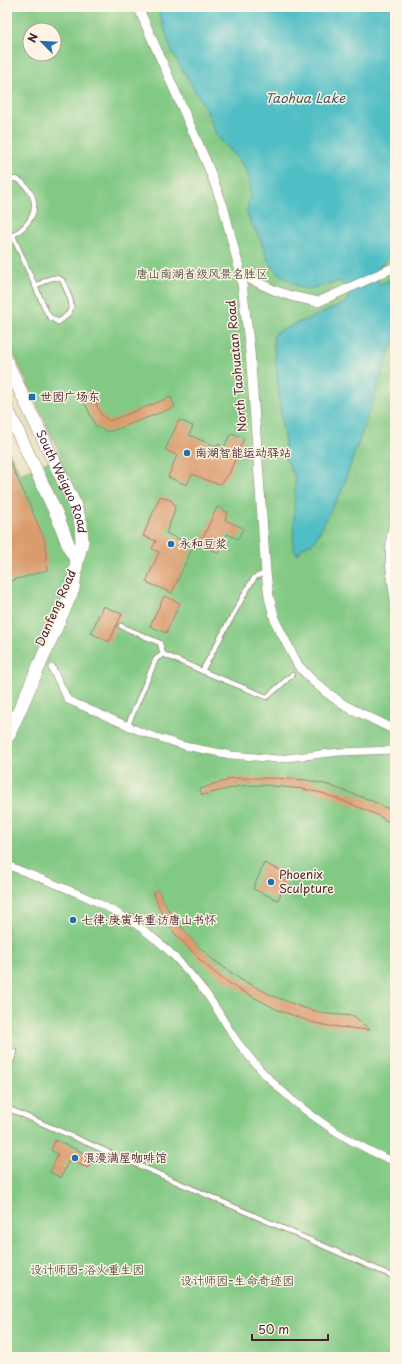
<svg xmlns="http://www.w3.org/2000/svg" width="402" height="1364" font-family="'Playpen Sans','LXGW WenKai TC',sans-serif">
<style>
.green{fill:#82c984;stroke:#667458;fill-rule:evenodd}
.water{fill:#4fbec5;stroke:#4c6e78}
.building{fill:#da9b6d}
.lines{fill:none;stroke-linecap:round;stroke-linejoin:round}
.service-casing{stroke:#988074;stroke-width:6}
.pedestrian-casing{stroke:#988074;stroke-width:8}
.minor-casing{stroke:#988074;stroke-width:10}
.secondary-casing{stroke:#988074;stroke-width:14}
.service{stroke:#fff;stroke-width:4.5}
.pedestrian{stroke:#fff;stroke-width:7}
.minor{stroke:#fff;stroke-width:9}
.secondary{stroke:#fff;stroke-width:13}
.poi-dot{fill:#1f6fb2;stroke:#fcf5e5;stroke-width:1.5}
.labels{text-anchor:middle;stroke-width:3;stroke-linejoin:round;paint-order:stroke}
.park-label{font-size:12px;fill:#5b5246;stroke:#fcf5e5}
.street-label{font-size:12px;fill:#4a1f2b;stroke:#fcf5e5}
.poi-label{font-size:12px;fill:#4a1f2b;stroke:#fcf5e5;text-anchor:start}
.water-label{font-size:13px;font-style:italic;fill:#4c5761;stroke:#fcf5e5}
</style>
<rect width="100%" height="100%" fill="#fcf5e5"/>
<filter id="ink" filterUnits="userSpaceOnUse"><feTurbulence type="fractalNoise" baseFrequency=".025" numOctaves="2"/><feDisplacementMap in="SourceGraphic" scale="8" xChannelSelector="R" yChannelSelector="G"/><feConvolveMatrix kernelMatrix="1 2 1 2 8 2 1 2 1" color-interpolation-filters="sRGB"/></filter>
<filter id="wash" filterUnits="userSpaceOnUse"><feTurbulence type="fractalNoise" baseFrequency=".012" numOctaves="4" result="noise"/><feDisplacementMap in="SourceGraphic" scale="16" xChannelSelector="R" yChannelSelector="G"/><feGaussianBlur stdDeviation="0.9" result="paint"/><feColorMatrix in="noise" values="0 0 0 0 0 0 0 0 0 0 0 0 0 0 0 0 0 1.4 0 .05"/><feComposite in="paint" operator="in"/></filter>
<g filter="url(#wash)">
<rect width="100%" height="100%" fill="#e7e0bd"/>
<!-- green -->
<path class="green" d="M7,7H395V1357H7V447L20,474L61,456L7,339ZM30,30H54V54H30Z"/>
<!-- water -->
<polygon class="water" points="157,7 395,7 395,240 388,258 374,273 379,284 395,278 395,337 341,492 314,542 302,548 299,553 297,554 293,548 295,477 284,455 285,444 280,408 273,337 277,332 345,303 349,295 345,285 339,281 310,289 299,287 279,274 269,262 261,241 250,221 247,212 250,193 248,174 238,158 216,135 209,115 172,52"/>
<g id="blocks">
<!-- building -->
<g class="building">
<polygon points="92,395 101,414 108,420 112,420 171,397 175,407 112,431 105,431 95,425 83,399"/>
<polygon points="179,420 193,426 189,435 217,447 218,444 224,447 231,433 244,438 229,474 221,484 211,482 192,474 187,485 168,477 177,455 165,450"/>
<polygon points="7,455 45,540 47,570 7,582"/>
<polygon points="160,496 171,500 175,505 174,513 166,533 183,541 192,548 172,593 146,582 159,552 152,549 156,541 143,536"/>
<polygon points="217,507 228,512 225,520 243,528 238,539 227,534 219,553 200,544"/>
<polygon points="164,596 180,603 166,633 150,626"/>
<polygon points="103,606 122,614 109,642 91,633"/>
<polygon points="238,778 273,778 307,780 328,785 370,800 395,812 395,825 375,814 341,800 322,793 303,789 263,785 240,786 202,795 200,789 212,785 212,784 227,781 227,779"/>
<polygon points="264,863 289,874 278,900 253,889"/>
<polygon points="158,890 171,915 194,942 211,958 240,979 273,996 304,1008 328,1014 354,1016 370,1030 329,1026 311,1022 278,1010 238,989 220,977 200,960 176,935 163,919 165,918 158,906 158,905 153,893"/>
<polygon points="55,1140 93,1157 88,1168 69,1160 61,1178 50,1172 58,1154 51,1150"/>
</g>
</g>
</g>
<g filter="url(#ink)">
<use href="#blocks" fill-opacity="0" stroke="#988074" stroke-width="1"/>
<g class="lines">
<!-- service casing -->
<g class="service-casing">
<g id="service">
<path d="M7,179C18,178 21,180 28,189C31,193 35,200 34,206C34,221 19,233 7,238"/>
<path d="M13,236L47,313L50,317L58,322C80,309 70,299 62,280C53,274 44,282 36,286"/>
<polyline points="121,626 160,643 163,654 156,659 127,727"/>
<polyline points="163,654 202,671 267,697 292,675"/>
<polyline points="202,671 249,586 255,577 266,573"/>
<polyline points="7,1070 15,1052"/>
<polyline points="7,1108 395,1277"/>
</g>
</g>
<!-- pedestrian casing -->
<g class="pedestrian-casing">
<g id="pedestrian">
<polyline points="52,668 68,700 144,733 185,746 231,755 278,759 339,752 395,750"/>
<path d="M7,865C58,886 113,903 155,939C174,954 190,973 205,992C218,1009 227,1028 240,1045C278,1096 336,1138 395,1162"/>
</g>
</g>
<!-- minor casing -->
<g class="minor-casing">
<g id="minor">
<polyline points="138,7 208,166 223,206 241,275 250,351 266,573 269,597 276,623 298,665 312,680 326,692 344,705 395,730"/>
<polyline points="241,275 276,291 291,296 318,302 395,267"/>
<polyline points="395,515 391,538 390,562 395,600"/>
</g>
</g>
<!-- secondary casing -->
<g class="secondary-casing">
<g id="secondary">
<path id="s1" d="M7,363L73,501L81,523L82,542L77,561L73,589L8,736"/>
<polyline points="7,409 57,515 70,549 77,561"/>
</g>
</g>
<!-- service -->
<use href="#service" class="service"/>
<!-- pedestrian -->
<use href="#pedestrian" class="pedestrian"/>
<!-- minor -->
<use href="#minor" class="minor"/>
<!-- secondary -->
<use href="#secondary" class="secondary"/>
</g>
</g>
<!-- markers -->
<g class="poi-dot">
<rect x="28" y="393" width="8" height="8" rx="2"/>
<circle cx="187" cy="453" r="4"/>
<circle cx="171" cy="544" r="4"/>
<circle cx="271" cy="882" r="4"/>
<circle cx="73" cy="920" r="4"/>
<circle cx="75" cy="1158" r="4"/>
</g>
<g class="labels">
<!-- park labels -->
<g class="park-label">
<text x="202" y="278">唐山南湖省级风景名胜区</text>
<text x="87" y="1274">设计师园-浴火重生园</text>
<text x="237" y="1285">设计师园-生命奇迹园</text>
</g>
<!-- street labels -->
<g class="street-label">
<text transform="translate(237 366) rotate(-95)" y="4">North Taohuatan Road</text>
<text dy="4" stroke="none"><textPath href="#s1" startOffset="131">South Weiguo Road</textPath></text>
<text transform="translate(56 608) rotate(-66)" y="4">Danfeng Road</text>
</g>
<!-- poi labels -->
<g class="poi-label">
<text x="40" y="401">世园广场东</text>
<text x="195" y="457">南湖智能运动驿站</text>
<text x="179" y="548">永和豆浆</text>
<text x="279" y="879">Phoenix<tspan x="279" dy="14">Sculpture</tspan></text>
<text x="81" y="924">七律·庚寅年重访唐山书怀</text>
<text x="83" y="1162">浪漫满屋咖啡馆</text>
</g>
<!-- water labels -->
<g class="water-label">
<text x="305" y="103">Taohua Lake</text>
</g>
</g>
<!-- margin -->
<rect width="402" height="1364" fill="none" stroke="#fcf5e5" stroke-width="24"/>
<!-- north arrow -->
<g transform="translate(42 42) rotate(294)"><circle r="19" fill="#fcf5e5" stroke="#b59f9b"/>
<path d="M0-3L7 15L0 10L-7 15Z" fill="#1f6fb2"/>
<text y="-6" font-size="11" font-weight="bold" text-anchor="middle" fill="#4a1f2b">N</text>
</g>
<!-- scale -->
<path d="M252 1334v6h76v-6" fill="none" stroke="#4a1f2b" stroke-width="2"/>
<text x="258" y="1334" font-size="12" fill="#4a1f2b" stroke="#fcf5e5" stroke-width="3" paint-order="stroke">50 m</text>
</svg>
